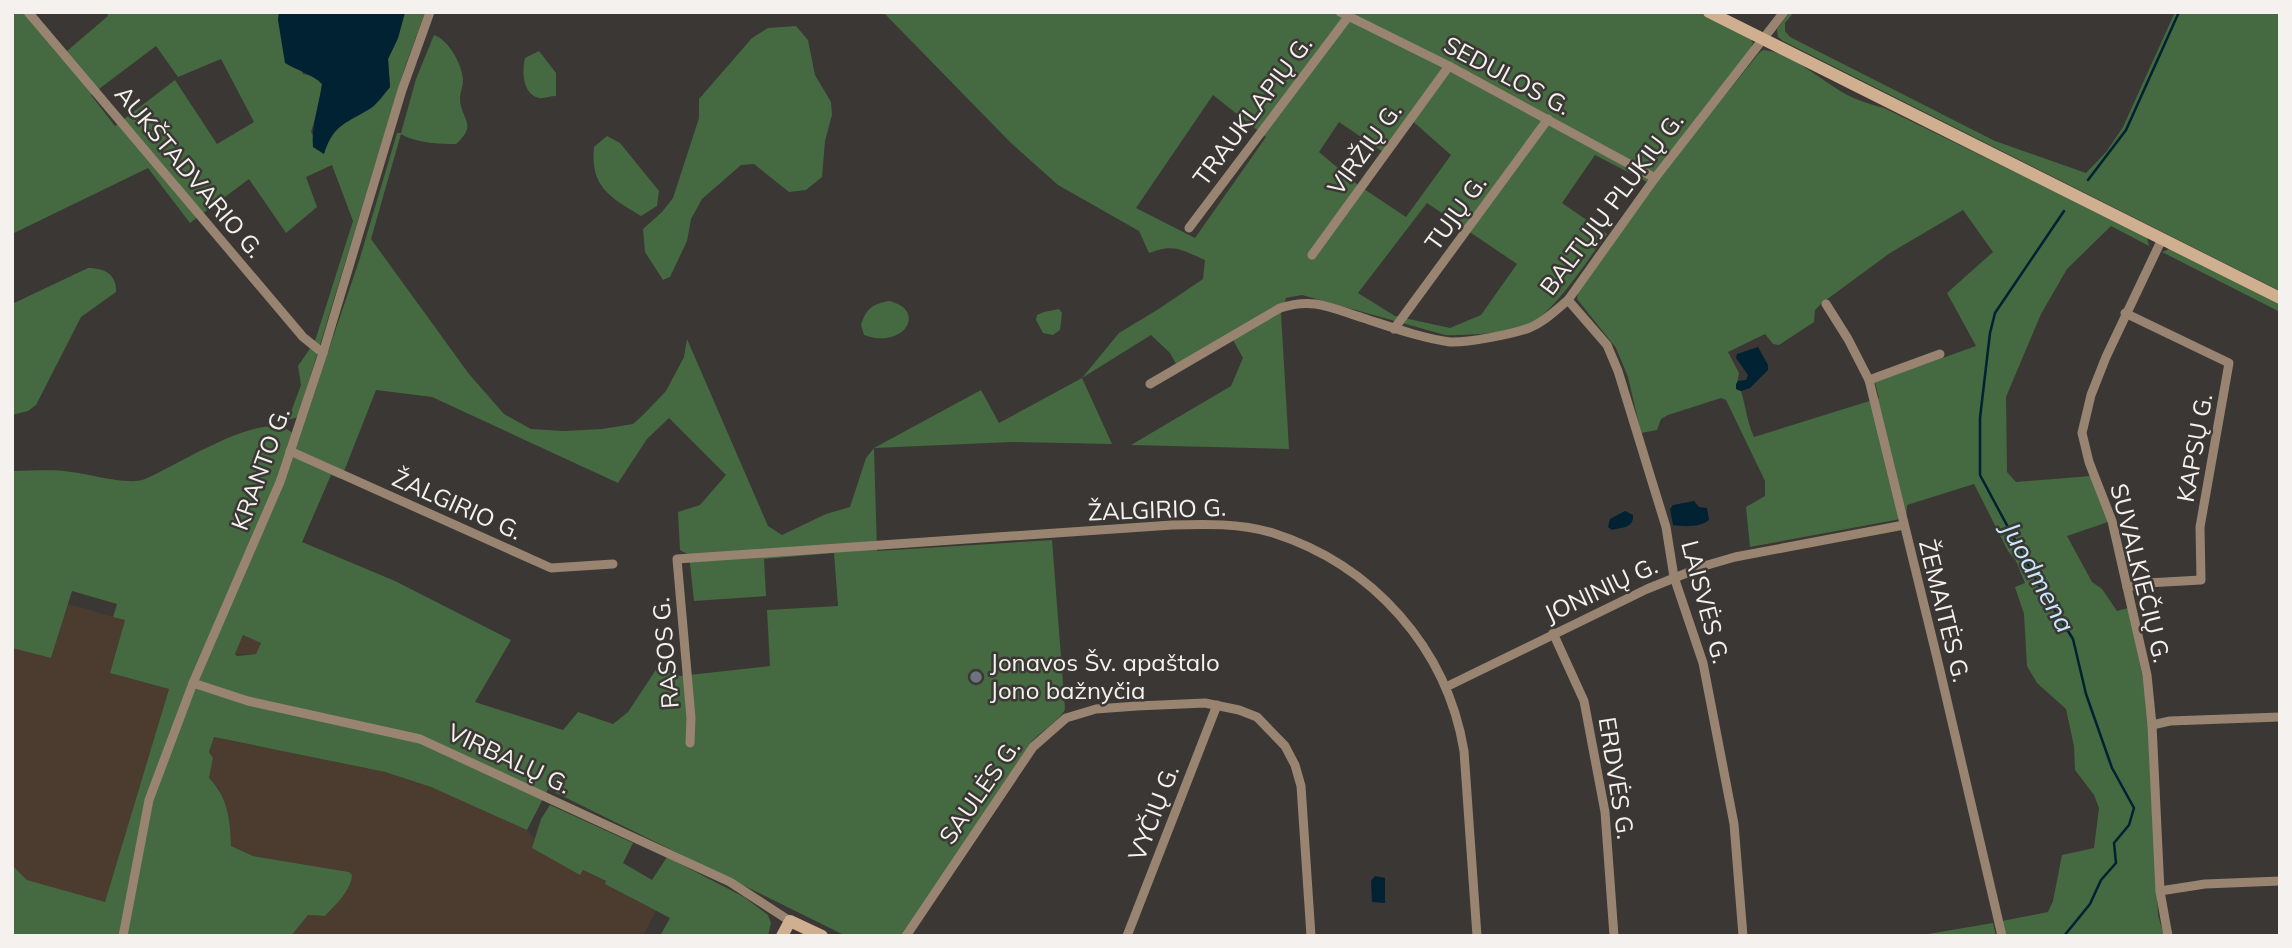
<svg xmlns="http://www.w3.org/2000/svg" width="2292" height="948" font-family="Mulish,sans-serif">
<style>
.industrial{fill:#4b3c2f}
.green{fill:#456940;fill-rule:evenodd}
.water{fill:#002232}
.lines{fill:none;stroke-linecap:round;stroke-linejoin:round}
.stream{stroke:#002232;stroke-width:2.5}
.street{stroke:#988470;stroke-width:9}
.secondary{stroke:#cfaf8f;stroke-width:12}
.worship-dot{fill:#6b7280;stroke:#3b3734;stroke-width:2.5}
.labels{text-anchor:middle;stroke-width:5;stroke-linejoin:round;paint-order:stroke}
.street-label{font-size:24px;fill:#f4f1ef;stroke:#3b3734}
.poi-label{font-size:24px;fill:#f4f1ef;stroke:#3b3734;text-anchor:start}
.water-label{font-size:26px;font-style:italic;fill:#c7eafe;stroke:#3b3734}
</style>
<rect width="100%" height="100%" fill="#3b3734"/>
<!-- industrial -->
<g class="industrial">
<polygon points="68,604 125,620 110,673 169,689 105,903 27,880 12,865 12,648 51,658"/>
<polygon points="243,635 261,643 256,654 235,654"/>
<polygon points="214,737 384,772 431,787 527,830 536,840 532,848 580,874 582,869 606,882 606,884 656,911 643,936 291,936 308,915 325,916 340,899 351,882 349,872 253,856 231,846 219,788 209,778 213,758 209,752"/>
</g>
<!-- green -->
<g class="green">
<path d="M12,12H23L60,57L108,16L107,12H279L278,20L303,74L316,77L322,84L318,109L311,132L323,154C334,124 346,123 371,108C378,103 384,94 390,87L388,59L398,38L405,12H425L404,70L298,417L288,420L301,385L298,366L315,341L353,221L332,165L306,177L317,207L286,233L249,179L190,223L148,168L12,234ZM156,46L178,77L221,59L254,122L217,144L175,80L115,126L91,95Z"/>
<path d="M883,12H1699L1750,38L1753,43L1751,48L1647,182L1595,155L1562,203L1607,234C1587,260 1558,308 1530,324C1513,333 1464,336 1445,335L1302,295L1286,298L1281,314L1289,449L1131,445L1231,386L1243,358L1233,340L1180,371L1170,353L1151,335L1082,378L1112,444L1012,442L874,448L877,551L1052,540L1065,709C1061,719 1041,732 1032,741L902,936H846L548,789L527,830L431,787L385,772L214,737L209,752L213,758L209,778C228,797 230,820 231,846L253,856L349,872L352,875C351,891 335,905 325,916L308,915L291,936H12V865L27,880L105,902L169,689L110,673L125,620L113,617L117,604L72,591L51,658L12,648V471C32,471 52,469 71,472C90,474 129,486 145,479C173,468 266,406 292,433L277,476L280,482L284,481L359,261L397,133H401L416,79L434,35C449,40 463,66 463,81C463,87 460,92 460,98C460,119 479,124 456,144C439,144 415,143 401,134L371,239L469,374L504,414L531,429L563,431L602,429L633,424L644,414L666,391L684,357L687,339L768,526L782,535L826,514L850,507L866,458L874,448L981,390L999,423L1082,378L1119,333L1157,310L1203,279L1205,260C1182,250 1174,243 1149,253L1139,231L1058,185L1010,142ZM1213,95L1266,137L1195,238L1136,208ZM1408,117L1451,155L1406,217L1358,185L1319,152L1339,122L1383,152ZM1427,203L1517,264L1481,315L1450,328L1395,316L1358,293ZM376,390L432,397L618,483L647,439L669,418L726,475L700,505L678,512L680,550L689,555L694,601L766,596L764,559L834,553L838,606L767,610L770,666L680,676L659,665L628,712L613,724L578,712L563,730L475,702L511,640L395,581L302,542L331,475L341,479ZM243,635L261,643L256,654L237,656L235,654Z"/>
<polygon points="1790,12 1794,12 1785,23 1785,31 1790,37 1995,141 2086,173 2107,151 2123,127 2175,12 2280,12 2280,291 1783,41 1778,37 1777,29"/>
<polygon points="796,26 808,40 815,75 831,102 832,115 825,141 822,177 806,190 789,192 754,164 741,165 702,199 691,219 687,241 670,277 663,280 645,252 643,229 662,212 673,198 699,118 699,99 752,38 768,28"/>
<path d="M1763,50C1788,51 1821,80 1842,92C1855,100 1870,104 1884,108L2140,233L2147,238L2149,246L2111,226L2067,269L2041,314L2006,397L2007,472L2016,482L2091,476L2108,522L2067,536L2092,582L2102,589L2117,611L2128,608L2144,684L2149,725L2158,915L2164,936H2005L2002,921L2048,912L2053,901L2062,855L2094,848L2099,808L2094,795L2075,770L2074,746L2066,709L2037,683L2027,666L2024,614L2015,587L2025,583L2016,561L2008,551L1974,484L1907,505L1906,518L1750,547L1746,507L1765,496V481L1726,400L1721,398L1668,415L1661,419L1657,430L1641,433L1628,377L1616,348L1577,299L1579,287L1668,166L1759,53ZM1963,210L1993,252L1947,293L1976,346L1875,382L1879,398L1754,437C1747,422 1746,407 1741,391L1736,389L1739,373L1728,352L1765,334L1773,344L1779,345L1814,322L1815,310L1822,303L1890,253Z"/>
<path d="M539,51L556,73V96C551,96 543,99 539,98C522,94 522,70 525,58Z"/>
<path d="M607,136L620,143L659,191L657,206L641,216C610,197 590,187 594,147Z"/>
<polygon points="2169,249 2177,250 2280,302 2280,312 2162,252"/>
<path d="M88,268C104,268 117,274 116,292L81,317L36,405L28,411L12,415V304Z"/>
<path d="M889,301C928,310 904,350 864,335L861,325C866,308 873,304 889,301Z"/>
<polygon points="1059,309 1062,313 1060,330 1053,335 1043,333 1036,320 1037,315 1044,312"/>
<polygon points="550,805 633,843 623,863 652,880 667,857 744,897 768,915 771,923 768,936 660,936 670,918 605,884 606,881 583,870 580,875 532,848 541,819"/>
<polygon points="1993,923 1996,936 1916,936"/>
</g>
<!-- water -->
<g class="water">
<path d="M279,12H405L398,38L388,59L390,87C384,94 378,103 371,108C346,124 334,123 324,154L313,147C311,126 319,105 322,84C314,75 296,70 285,63L278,20Z"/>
<polygon points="1758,347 1768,365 1768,370 1750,388 1741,391 1736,389 1736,384 1738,381 1746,380 1748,375 1736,358 1737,354"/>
<path d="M1694,501L1699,507L1707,508L1709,520C1701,527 1684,527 1673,525L1670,509L1673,505Z"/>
<path d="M1625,511L1633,515C1634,529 1621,527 1612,530L1608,527L1610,519Z"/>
<polygon points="1375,876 1385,878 1385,903 1372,902 1371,881"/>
</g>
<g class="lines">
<!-- stream -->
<g class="stream">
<polyline points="2088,180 2126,130 2179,12"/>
<polyline points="2064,211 1995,313 1990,333 1980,418 1980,475 2039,585 2073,639 2086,694 2112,768 2134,808 2129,825 2114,843 2116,863 2101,880 2090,904 2064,936"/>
</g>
<!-- street -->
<g class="street">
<polyline points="28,12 303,337 323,353"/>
<polyline points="1340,12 1449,66 1655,178"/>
<polyline points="1189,228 1348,17"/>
<polyline points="2162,239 2106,357 2091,395 2082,433 2089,462 2112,521 2147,675 2152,725 2160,891 2168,936"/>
<polyline points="1312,255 1449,66"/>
<polyline points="1568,300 1607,345 1618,371 1666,527 1674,577 1703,663 1734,824 1743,936"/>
<polyline points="1826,304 1848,339 1869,380 1938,662 2002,936"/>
<polyline points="2125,313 2229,363 2200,527 2201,580 2147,583 2127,587"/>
<polyline points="1394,329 1548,119"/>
<polyline points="1869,380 1940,354"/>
<path d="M1150,384L1280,308C1314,297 1331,308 1363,318C1391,327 1421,338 1450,342C1466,343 1514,334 1529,328C1544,322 1556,310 1568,300L1655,178L1784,12"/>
<polyline points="290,451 551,568 613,564"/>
<polyline points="1553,633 1584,701 1605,812 1614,936"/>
<polyline points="193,683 248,701 420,739 730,882 790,921"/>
<polyline points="1446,687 1647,589 1704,566 1735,557 1904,525"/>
<polyline points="2152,725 2170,721 2280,717"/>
<path d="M690,743L691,718L677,559L1172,525C1205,524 1240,523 1273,533C1373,565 1447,648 1464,751L1477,936"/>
<polyline points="2160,891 2205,884 2280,881"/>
<polyline points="123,936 149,800 193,683 280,482 323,353 402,90 430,12"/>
<polyline points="906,936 1033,747 1066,718 1096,709 1137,706 1205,703 1239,710 1257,717 1285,746 1295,765 1301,786 1311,936"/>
<polyline points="1127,936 1217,705"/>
</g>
<!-- secondary -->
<g class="secondary">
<polyline points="1709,12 2280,298"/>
<polyline points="782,936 790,921 822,936"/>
</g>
</g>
<!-- markers -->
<circle class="worship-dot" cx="976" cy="677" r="7"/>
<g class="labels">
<!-- street labels -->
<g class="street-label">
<text transform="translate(1507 76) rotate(28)" y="8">SEDULOS G.</text>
<text transform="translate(1253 111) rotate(-53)" y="8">TRAUKLAPIŲ G.</text>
<text transform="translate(1365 149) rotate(-54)" y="8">VIRŽIŲ G.</text>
<text transform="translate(189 172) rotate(50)" y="8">AUKŠTADVARIO G.</text>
<text transform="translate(1612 204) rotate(-53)" y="8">BALTŲJŲ PLUKIŲ G.</text>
<text transform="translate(1456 213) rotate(-54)" y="8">TUJŲ G.</text>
<text transform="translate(2195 448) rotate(-80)" y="8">KAPSŲ G.</text>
<text transform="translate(261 469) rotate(-70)" y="8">KRANTO G.</text>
<text transform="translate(457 505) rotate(24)" y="8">ŽALGIRIO G.</text>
<text transform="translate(1157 510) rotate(-2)" y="8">ŽALGIRIO G.</text>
<text transform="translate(2140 573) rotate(76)" y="8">SUVALKIEČIŲ G.</text>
<text transform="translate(1601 590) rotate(-25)" y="8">JONINIŲ G.</text>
<text transform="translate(1705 602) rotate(75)" y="8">LAISVĖS G.</text>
<text transform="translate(1944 611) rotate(76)" y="8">ŽEMAITĖS G.</text>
<text transform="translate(666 653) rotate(-95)" y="8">RASOS G.</text>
<text transform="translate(509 759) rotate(25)" y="8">VIRBALŲ G.</text>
<text transform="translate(1616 778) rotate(81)" y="8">ERDVĖS G.</text>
<text transform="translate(980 792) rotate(-55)" y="8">SAULĖS G.</text>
<text transform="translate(1154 813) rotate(-69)" y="8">VYČIŲ G.</text>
</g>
<!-- poi labels -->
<g class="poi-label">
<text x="990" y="671">Jonavos Šv. apaštalo<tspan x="990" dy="28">Jono bažnyčia</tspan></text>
</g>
<!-- water labels -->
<g class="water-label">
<text transform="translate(2038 577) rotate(61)" y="9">Juodmena</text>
</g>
</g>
<!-- border -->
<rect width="2292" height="948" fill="none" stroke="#f4f1ef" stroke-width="28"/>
</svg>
